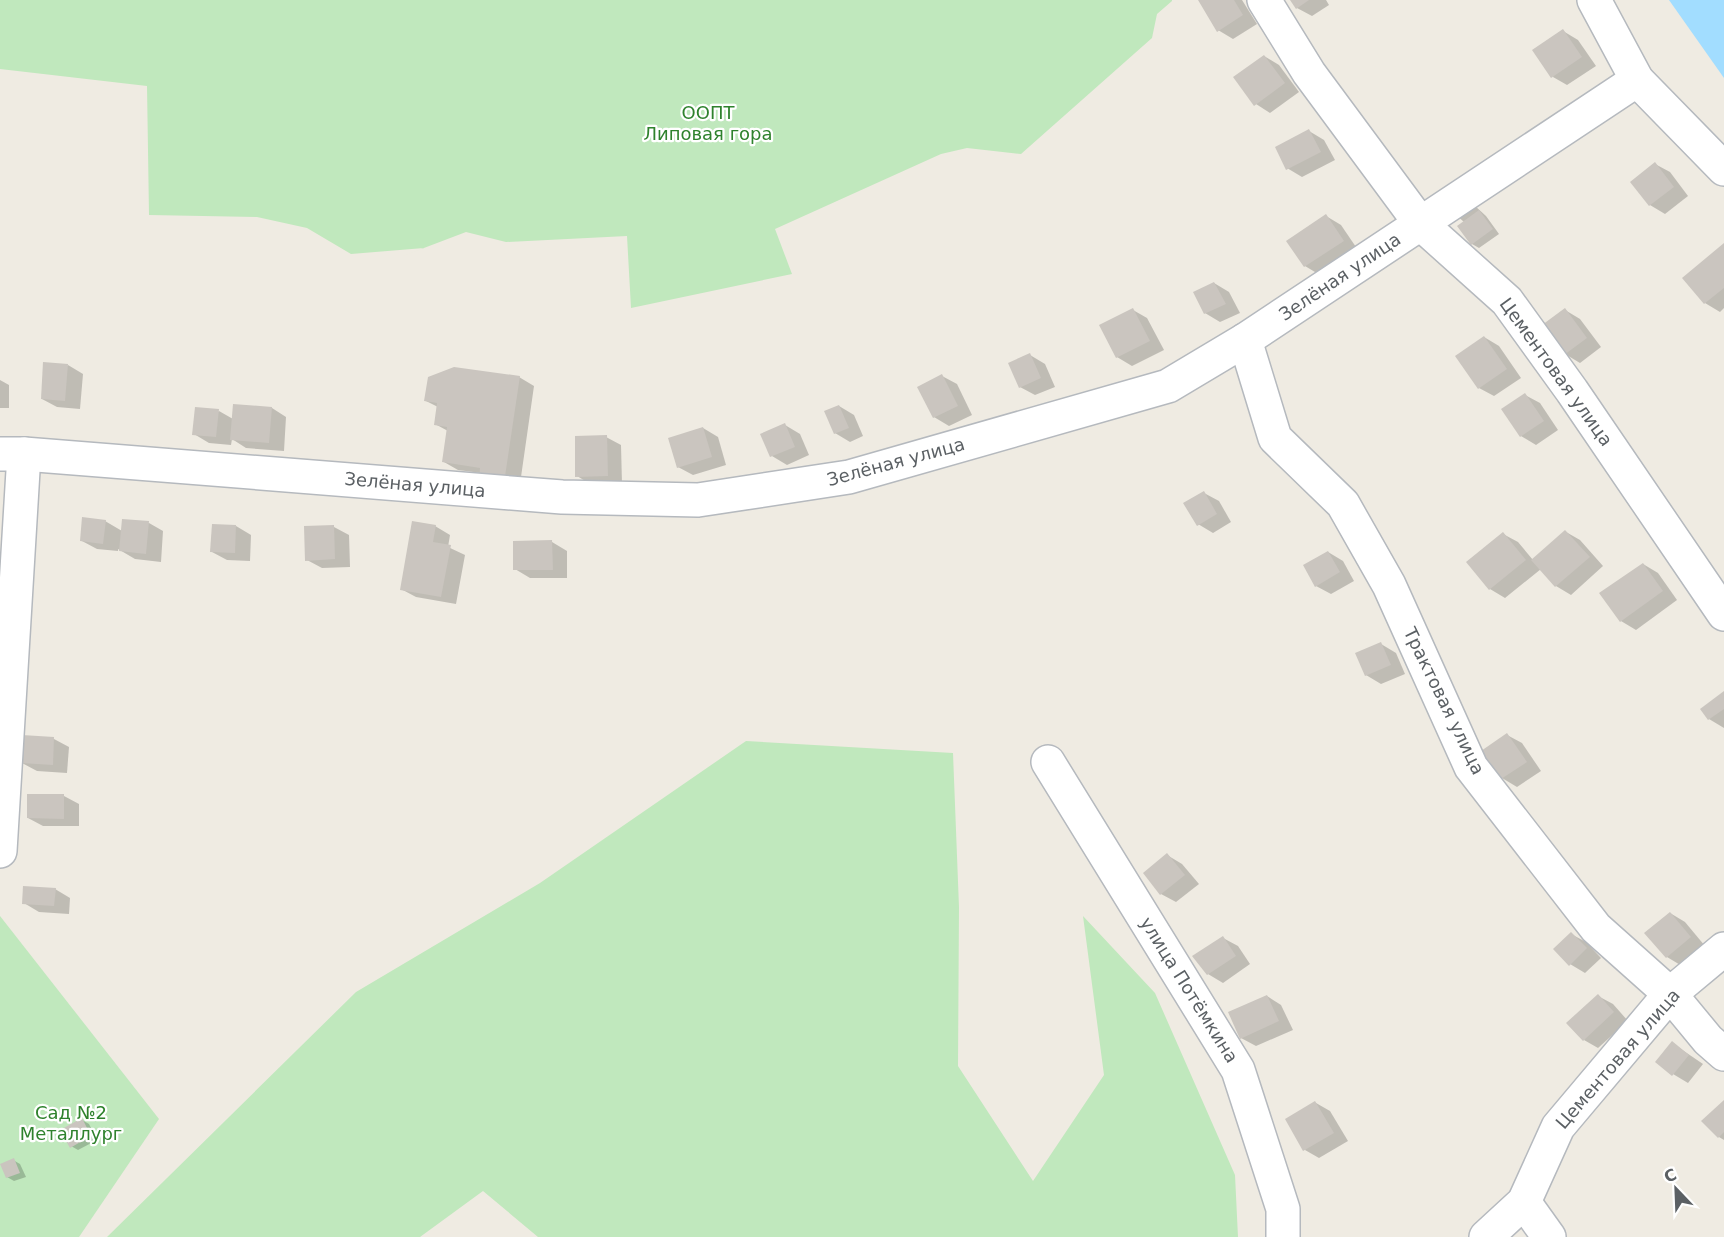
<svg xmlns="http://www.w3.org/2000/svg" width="1724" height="1237" font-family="'DejaVu Sans',sans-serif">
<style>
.green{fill:#c0e8bd}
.water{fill:#a2ddff}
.shadow{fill:#0003}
.building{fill:#cac5bf}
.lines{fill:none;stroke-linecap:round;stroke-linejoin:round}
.minor-casing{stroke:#b5b9be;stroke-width:36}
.minor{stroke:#fff;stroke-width:33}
.labels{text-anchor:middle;stroke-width:4.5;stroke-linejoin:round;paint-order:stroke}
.park-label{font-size:18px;fill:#2f822d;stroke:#fff}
.street-label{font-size:18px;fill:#5b6064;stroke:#fff}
</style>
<rect width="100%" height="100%" fill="#efebe2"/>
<!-- green -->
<g class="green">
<polygon points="0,0 1172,0 1172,1 1157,14 1152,38 1021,154 967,148 941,154 775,229 792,274 631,308 627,236 506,242 466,232 395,259 424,248 351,254 307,228 257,217 149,215 147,86 0,69"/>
<polygon points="746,741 953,753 959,907 958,1066 1033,1181 1104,1075 1083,916 1155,993 1235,1175 1238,1237 538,1237 483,1191 420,1237 107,1237 356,992 540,883"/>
<polygon points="0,916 159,1119 79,1237 0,1237"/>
</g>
<!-- water -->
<polygon class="water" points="1669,0 1724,0 1724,78"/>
<!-- shadow -->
<g class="shadow">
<polygon points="1199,0 1242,0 1257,24 1233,39 1218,30"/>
<polygon points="1292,0 1326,0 1329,5 1312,16 1297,8"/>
<polygon points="1563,31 1578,40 1596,66 1567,85 1553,77"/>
<polygon points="1264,56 1279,65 1299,92 1270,113 1256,104"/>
<polygon points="1309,131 1324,140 1335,160 1302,177 1287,168"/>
<polygon points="1655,164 1670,172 1688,196 1665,214 1650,205 1632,182"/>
<polygon points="1475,206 1486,216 1499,234 1479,248 1472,244 1464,222 1454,213"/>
<polygon points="1326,216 1341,225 1358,250 1320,275 1305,266 1289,242"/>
<polygon points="1724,246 1724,308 1720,312 1705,303"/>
<polygon points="1214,283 1229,292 1240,313 1220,322 1205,313 1195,293"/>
<polygon points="1133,310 1147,318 1164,350 1132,366 1117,357"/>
<polygon points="1565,310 1580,319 1601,347 1580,363 1565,354"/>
<polygon points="1484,337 1499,346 1521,378 1494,396 1479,388"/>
<polygon points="1030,355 1045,364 1055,387 1035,395 1020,387"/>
<polygon points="68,365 83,374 80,409 57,407 42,399"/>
<polygon points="942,376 957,384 972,415 949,426 934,417"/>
<polygon points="519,377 534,386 519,491 481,473 458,470 444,462 448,431 435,424 438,407 426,401"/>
<polygon points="0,380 9,385 9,408 0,408"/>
<polygon points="1525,395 1540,403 1558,430 1536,445 1521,436"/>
<polygon points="839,406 854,415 863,436 850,442 835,433"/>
<polygon points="272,408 286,417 284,451 246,448 232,439 231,445 209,443 194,434 219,411 233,419"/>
<polygon points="785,425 800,434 809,455 787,465 772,456"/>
<polygon points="703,428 718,437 726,465 693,475 678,467"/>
<polygon points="606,437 621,445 622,484 592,485 577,476"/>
<polygon points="1204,493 1219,501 1231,522 1213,533 1198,524"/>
<polygon points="105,521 122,531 149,523 163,531 161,562 135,559 118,549 118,551 97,549 82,541"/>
<polygon points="236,526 251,535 250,561 227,560 212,552"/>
<polygon points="435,526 450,535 448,547 465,555 456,604 416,597 401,589"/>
<polygon points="334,527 349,535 350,567 322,568 307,560"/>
<polygon points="1566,532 1580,540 1603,566 1571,595 1556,586 1541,569 1505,598 1490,589 1468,562 1503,534 1518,542 1533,560"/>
<polygon points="552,542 567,551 567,578 530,578 515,569"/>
<polygon points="1328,552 1343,561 1354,581 1331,594 1316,586"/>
<polygon points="1643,564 1658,573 1677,600 1636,630 1621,621"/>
<polygon points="1381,644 1396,653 1405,674 1381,684 1366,675"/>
<polygon points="1724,693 1724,728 1709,719 1702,709"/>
<polygon points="1507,735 1522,743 1541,771 1517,787 1502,778 1483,751"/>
<polygon points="24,737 54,739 69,747 67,773 37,771 22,763"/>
<polygon points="29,795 64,796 79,804 79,826 43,826 28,818"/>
<polygon points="1167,855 1182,864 1199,884 1176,902 1161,894"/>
<polygon points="55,889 70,898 69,914 39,912 24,903"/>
<polygon points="1670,913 1685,922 1705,946 1682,966 1667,957"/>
<polygon points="1571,934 1586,942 1601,958 1585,973 1570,964"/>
<polygon points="1223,938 1238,946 1250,964 1223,983 1208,974"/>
<polygon points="1267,996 1281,1005 1293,1030 1256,1046 1241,1038"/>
<polygon points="1598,996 1613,1004 1628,1021 1598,1048 1584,1040"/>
<polygon points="1672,1043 1703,1064 1688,1083 1673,1074"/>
<polygon points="1724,1102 1724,1140 1719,1137"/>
<polygon points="1316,1103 1330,1111 1348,1141 1319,1158 1305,1150"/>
<polygon points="82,1120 89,1124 97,1140 78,1150 71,1146"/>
<polygon points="13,1160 20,1164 26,1177 14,1181 7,1177"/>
</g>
<!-- building -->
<g class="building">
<polygon points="1198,0 1234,0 1243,15 1217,32"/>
<polygon points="1290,0 1309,0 1296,9"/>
<polygon points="1563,29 1582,57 1551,78 1532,50"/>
<polygon points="1264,55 1285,83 1254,106 1233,77"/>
<polygon points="1309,129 1321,152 1286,170 1275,147"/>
<polygon points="1655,162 1674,187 1649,206 1630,182"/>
<polygon points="1479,210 1493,229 1471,245 1457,226"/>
<polygon points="1326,214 1344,241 1304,267 1286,241"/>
<polygon points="1724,243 1724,288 1704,304 1682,278"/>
<polygon points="1214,282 1226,304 1204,314 1193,292"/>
<polygon points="1133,308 1150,341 1116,358 1099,325"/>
<polygon points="1565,308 1587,338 1564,355 1542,325"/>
<polygon points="1484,336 1507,369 1478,389 1455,356"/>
<polygon points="1030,353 1041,378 1019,388 1008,363"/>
<polygon points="43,362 68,364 65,401 41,399"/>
<polygon points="454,367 520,376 504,483 479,480 480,468 442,462 447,427 434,425 437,403 424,401 428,377"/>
<polygon points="942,374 958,406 933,418 917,387"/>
<polygon points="1525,393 1544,421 1520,437 1501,409"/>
<polygon points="233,404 272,407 269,443 230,440"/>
<polygon points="839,405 849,428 834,434 824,411"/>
<polygon points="195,407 219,409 216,437 192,435"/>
<polygon points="785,423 795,447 770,457 760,434"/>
<polygon points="703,427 712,457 677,468 668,438"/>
<polygon points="607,435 608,476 575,477 575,436"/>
<polygon points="1204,491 1217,514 1197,526 1183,503"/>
<polygon points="82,517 106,520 103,544 80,541"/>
<polygon points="122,519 149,521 146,554 119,551"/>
<polygon points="412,521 436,525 433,542 451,545 441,597 400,590"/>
<polygon points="212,524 236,525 235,553 210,552"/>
<polygon points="334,525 335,559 305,561 304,526"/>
<polygon points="1565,530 1590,557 1555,587 1531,560"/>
<polygon points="1503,532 1526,560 1489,590 1466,562"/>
<polygon points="552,540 553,570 513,570 513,541"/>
<polygon points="1328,551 1340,572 1315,587 1303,565"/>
<polygon points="1643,563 1663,591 1620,622 1599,593"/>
<polygon points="1381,642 1391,665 1365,676 1355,653"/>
<polygon points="1724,691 1724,709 1708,720 1700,709"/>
<polygon points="1507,733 1527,762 1501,779 1481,751"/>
<polygon points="22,735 54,737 53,765 21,763"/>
<polygon points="27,794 64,794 64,819 27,818"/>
<polygon points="1167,853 1185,875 1160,895 1143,873"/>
<polygon points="23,886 56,888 54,906 22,904"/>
<polygon points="1670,912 1691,937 1666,958 1644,933"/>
<polygon points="1571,932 1587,948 1569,966 1553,949"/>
<polygon points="1223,936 1236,956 1207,975 1192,956"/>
<polygon points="1598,994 1614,1012 1583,1041 1566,1023"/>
<polygon points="1267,995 1279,1021 1240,1039 1228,1012"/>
<polygon points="1672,1041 1689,1055 1672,1076 1655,1062"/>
<polygon points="1724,1100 1724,1132 1718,1138 1701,1121"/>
<polygon points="1315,1101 1334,1133 1303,1151 1285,1119"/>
<polygon points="82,1118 91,1136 70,1148 60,1130"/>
<polygon points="14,1158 20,1173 6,1178 0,1164"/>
</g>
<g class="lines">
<!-- minor casing -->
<g class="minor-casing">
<g id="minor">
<polyline points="1264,0 1309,73 1420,223 1507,301 1572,391 1724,614"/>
<polyline points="1594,0 1637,80 1724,169"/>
<polyline points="1245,340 1275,438 1343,504 1389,585 1471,767 1596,928 1670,994 1708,1040 1724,1054"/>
<polyline points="0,454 24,454 562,497 698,500 849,477 1168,386 1245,340 1637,80"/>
<polyline points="1048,762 1238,1070 1283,1209 1283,1237"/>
<polyline points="0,851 24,454"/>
<polyline points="1524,1202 1549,1237"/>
<polyline points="1486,1237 1524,1202 1558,1127 1670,994 1724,949"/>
</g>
</g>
<!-- minor -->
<use href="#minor" class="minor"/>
</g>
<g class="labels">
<!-- park labels -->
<g class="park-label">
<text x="708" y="119">ООПТ<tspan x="708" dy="21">Липовая гора</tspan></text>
<text x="71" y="1119">Сад №2<tspan x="71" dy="21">Металлург</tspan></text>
</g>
<!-- street labels -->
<g class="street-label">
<text transform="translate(1340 277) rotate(-34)" y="6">Зелёная улица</text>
<text transform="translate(1556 372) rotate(54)" y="6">Цементовая улица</text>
<text transform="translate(896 462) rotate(-15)" y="6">Зелёная улица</text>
<text transform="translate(415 485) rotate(5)" y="6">Зелёная улица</text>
<text transform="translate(1444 701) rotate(64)" y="6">Трактовая улица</text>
<text transform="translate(1189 990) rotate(58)" y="6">улица Потёмкина</text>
<text transform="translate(1618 1059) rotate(-49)" y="6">Цементовая улица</text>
</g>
</g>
<!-- north arrow -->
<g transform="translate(1676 1189) rotate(337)" stroke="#ffffff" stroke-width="4.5" paint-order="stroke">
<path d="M0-4.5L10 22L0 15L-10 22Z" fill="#5b6064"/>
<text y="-9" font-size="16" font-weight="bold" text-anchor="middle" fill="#5b6064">С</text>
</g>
</svg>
